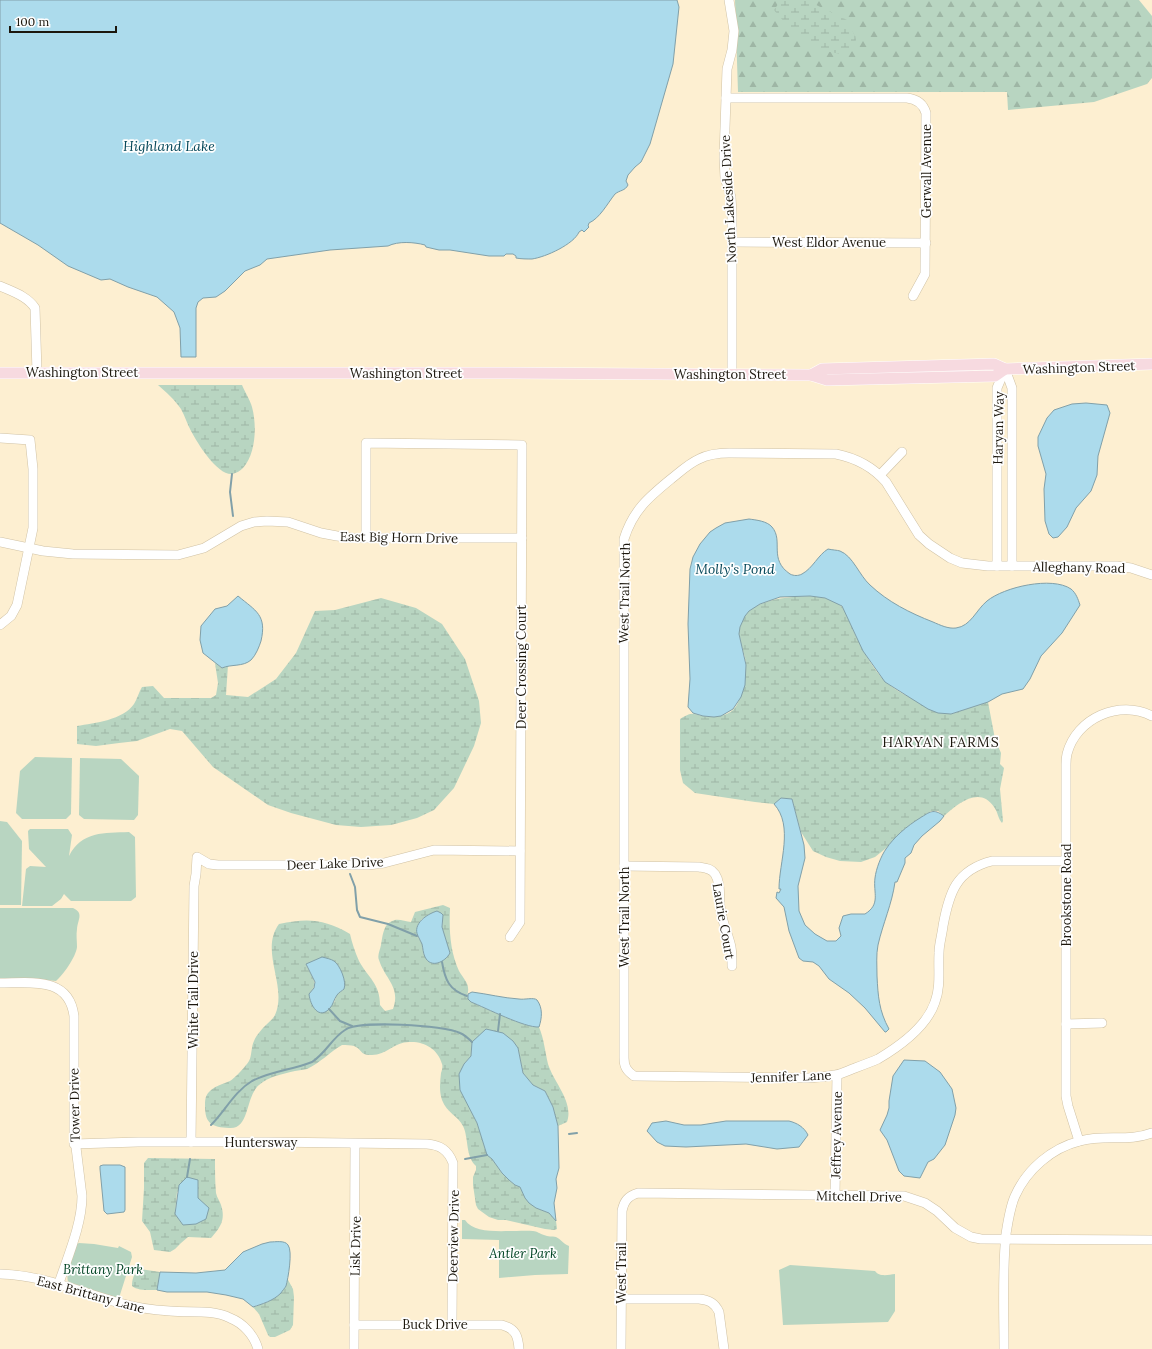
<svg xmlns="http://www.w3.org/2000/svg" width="1152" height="1349" font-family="Lora,serif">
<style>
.green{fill:#b8d5c1}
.forest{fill:url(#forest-firs)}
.wetland{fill:url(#wetland-marsh);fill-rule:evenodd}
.water{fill:#acdbec;stroke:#81a0a9}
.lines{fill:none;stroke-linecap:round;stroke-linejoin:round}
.stream{stroke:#81a0a9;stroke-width:2}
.minor-casing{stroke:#d0c2a5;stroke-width:10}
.major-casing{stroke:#fff;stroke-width:12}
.minor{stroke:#fff;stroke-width:9}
.major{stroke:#f7dae0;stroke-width:11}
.labels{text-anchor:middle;stroke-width:3.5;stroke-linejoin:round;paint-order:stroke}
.street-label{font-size:13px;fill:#1c170d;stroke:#fefefe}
.park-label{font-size:13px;font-style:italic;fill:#004424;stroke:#fefefe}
.water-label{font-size:14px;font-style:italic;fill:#05485a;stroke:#fefefe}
.neighbourhood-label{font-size:14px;letter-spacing:1px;fill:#1c170d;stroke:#fefefe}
</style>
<defs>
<pattern id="forest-firs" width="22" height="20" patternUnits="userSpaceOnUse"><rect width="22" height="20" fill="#b8d5c1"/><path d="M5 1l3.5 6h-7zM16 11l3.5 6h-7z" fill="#9eb6a5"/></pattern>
<pattern id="wetland-marsh" width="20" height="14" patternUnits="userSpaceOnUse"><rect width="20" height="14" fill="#b8d5c1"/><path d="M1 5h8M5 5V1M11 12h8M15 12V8" fill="none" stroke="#9eb6a5"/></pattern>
</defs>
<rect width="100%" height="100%" fill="#fdefd1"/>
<!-- green -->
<g class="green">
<polygon points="35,757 72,758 71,814 66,819 22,819 16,813 20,771"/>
<polygon points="80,758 121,759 139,776 138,815 134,820 84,819 79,815"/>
<polygon points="0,821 7,822 22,841 21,905 0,905"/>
<path d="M30,829H68L72,835L69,856C82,831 104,833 129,832L135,837L136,897L131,901H71L64,894L61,899L52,906H22L26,869L30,866L46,867L29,849L28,831Z"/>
<path d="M0,908H73C84,913 78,919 77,929C76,935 77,941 77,947C76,957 63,975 56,981L37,979H0Z"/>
<path d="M462,1220H465C476,1237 515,1229 533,1231C537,1231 540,1234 544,1235C548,1237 552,1236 556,1237C561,1239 563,1244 569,1246L568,1274L535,1275L499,1278V1240L462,1239Z"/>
<path d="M79,1243L94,1244L118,1248L119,1246L131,1252L132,1257L119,1298C112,1297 70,1284 68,1281C65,1275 75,1251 77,1244Z"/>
<path d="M790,1265L875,1271C879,1277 888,1275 895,1274V1311L888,1322L783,1325L779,1270Z"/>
</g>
<!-- forest -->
<polygon class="forest" points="735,0 1139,0 1152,16 1152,78 1147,84 1094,102 1008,110 1007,92 738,92"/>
<!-- wetland -->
<g class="wetland">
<polygon points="781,0 806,0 847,20 856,38 855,49 846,55 820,50 798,38 774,10"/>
<path d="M158,385H242C245,392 250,400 252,407C257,425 256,454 243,468C240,471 237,473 232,474C217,475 198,444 191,431C187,424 185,416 181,409C175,400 166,392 158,385Z"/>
<path d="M810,596C820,597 833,598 841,606C846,610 848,620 851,625C859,643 871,668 886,682C902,697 931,706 951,714L988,702L995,739L1001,753L1000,764L1004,768L1000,789L1003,821L1002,823C998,819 998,812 994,807C980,785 957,804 944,816L938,811H931L907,827L885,849L875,857L861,862L840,861L826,857L813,851L801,832L792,799L781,798L774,804L755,802L695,793L683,783L680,770V719C684,717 689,713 694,714C697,714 700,716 703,716C713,718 723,717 732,711C739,705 741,695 743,686C744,680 746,672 746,665C746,654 739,644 739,633C740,599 786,597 810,596Z"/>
<path d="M381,598L416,608L442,624L465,659L479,701L481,723L474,746L454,788L434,810L417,818L391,825L361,827L336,825L291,813L268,805L213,767L182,731L170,729L137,741L119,743L96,746L77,744V726C95,723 123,720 134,704C137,699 139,692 142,687L153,686L164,698H211L216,695L218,683L215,663L222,668L228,665L226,695L248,697L276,679L296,653L315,611L335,610Z"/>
<path d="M443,905L450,908C449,930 450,951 459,971C464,980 471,984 467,996L471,1002C486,1008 525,1028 539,1027C544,1039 545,1051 548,1064C554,1083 574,1102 567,1122L558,1126L553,1107L545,1091L533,1085L523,1073L518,1048L472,1042L471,1056L464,1064L469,1107L477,1123L487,1154L492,1159L502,1173L509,1180L515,1185L520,1187L536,1208L549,1213L556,1221L557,1229L554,1230L545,1229L506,1220H498L489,1217L478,1209L476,1205L473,1185V1177L476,1170V1166C465,1156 469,1138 463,1126C458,1116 447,1113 442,1100C439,1091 440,1082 441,1073C442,1070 443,1066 442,1064C438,1049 424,1041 409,1042C395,1042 386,1055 372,1055C360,1056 362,1049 354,1046C351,1045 346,1045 342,1045C330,1052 320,1063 307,1069C304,1070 299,1070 295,1071C283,1074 269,1076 259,1085C245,1097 250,1130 229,1128C212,1127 205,1124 205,1106C205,1101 205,1096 209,1092C214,1086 223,1084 230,1081C235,1078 246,1066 249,1061C252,1055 251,1047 254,1041C256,1036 261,1030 265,1026C268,1023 273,1019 275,1015C288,986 259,951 279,924C308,918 324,919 350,934C352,943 355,952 359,961C368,978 380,983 380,1005L385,1011L393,1009C401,987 385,979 379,960C377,956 380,950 381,945C383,935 383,923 395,920C400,919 406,922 411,922L415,912ZM429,914L443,921L442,927L448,948L424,955L422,943L417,936L418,925L422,919ZM306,964L338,965L343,990L337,994L334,1003L311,992C319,981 310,975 306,964Z"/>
<path d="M148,1158L215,1159C215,1171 215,1182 216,1193C217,1198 220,1201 221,1205C226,1220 220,1228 211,1238L188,1237L181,1243L175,1249L170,1252L154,1250L150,1232L142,1221L144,1188V1163ZM198,1180V1198L205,1206L183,1225L175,1214L177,1192Z"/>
<path d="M140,1269L160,1272L157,1290C149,1290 138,1291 132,1286C132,1279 134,1273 140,1269Z"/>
<path d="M287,1278L293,1289L294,1297L293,1325L290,1330L275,1337H270L268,1335L259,1314L253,1307C268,1303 284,1296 287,1278Z"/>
</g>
<!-- water -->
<g class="water">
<path d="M0,0H677L679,7L673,64L650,144L641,162L635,167L628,175L626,181L628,185C625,191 620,190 615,194C607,204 600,218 589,223L588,226L589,227L584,232L582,230L579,232C574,244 546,257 532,259C527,259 521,259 516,258V256L513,254H506L504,256H489L450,250H439L426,247L425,245C414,242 398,241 388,246L330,250L267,259L260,265L245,271L225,291L216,297L203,298L198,302L196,308V357H181L180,328L174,312L157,297L128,287L110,279L101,280L68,266L38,245L0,223Z"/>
<polygon points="1086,403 1107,405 1110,413 1098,456 1097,475 1091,491 1076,508 1067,527 1058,537 1053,538 1049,534 1045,521 1044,489 1046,474 1038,446 1038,437 1047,418 1054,410 1072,404"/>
<path d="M749,519C756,520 767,521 772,527C784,541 768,559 790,574C794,576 798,576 802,574C813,568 818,555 828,549C832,550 837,550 840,551C853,556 859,575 870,585C888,602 910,613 933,622C940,625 948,629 956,628C971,626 976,610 987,601C1004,587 1052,576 1071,589C1076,593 1078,599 1080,605L1062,633L1041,656L1030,679L1023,689L1002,694L988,702L951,714L938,713L928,709L885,682L863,651L842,606L825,598L810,596L780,597L760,604L749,611L745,616L740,627L739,634L746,665L745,685L741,697L733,709L721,716L714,717L703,716L693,713L688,707L690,679L688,624L690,569L693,557L700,544L710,532L716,528L725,523Z"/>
<path d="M238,596C256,611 267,615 261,641C259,647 256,655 251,660C243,667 231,664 222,668L203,653L200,640L201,626L215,609L227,606Z"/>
<path d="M781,798L792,799L804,845L805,858L798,886L799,911L805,925L815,934L827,941H836L841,936L839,928L843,916L851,914H865C881,904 873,893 875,878C876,869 881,856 886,849C894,837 907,826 920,818C930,812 933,808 944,816L940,821L922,836L914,845L911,853L905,858V863L897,882H895C892,904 883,923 878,945C876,955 877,965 877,976C878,996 879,1011 889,1029L886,1032H885L865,1008L849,993L829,979L819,966L813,962L803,961L799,958L789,931L784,907L776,898L777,892L779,893L781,889H779C779,862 794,826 774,804Z"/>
<path d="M437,911L441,913L443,915L442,927L450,953C445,962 431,969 425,957C423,953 423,948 422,944C421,941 419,939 418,936C412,924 427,914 437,911Z"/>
<path d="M322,957C326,958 331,959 334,961C340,965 347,982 344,989C342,991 339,992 337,995C334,999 333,1005 330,1008C319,1021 310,1005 309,994L314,988L315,982L306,964Z"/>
<path d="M472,992C488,994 503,998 519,999C524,1000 534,997 537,1000C543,1008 542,1018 539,1027C525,1028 486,1008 471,1002L468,999V994Z"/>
<polygon points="486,1029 503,1033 513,1041 518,1048 523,1073 533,1085 545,1091 553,1107 558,1126 559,1168 556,1179 557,1188 554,1203 556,1221 549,1213 536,1208 529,1203 525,1198 520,1187 515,1185 509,1180 502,1173 492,1159 487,1155 477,1123 460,1090 459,1074 464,1064 471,1056 472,1042"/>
<polygon points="904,1060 925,1061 940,1072 952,1089 956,1108 955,1115 945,1145 934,1159 928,1162 920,1178 904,1176 899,1171 887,1140 880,1130 887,1115 889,1108 889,1101 893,1076"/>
<path d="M666,1121L684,1125H701L726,1121H789C797,1123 804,1127 808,1135L799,1147L777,1149L746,1144L686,1147L665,1146L657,1142L647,1131L652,1123Z"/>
<polygon points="103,1165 120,1165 125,1167 125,1210 124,1212 107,1214 104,1211 100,1169 100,1166"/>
<polygon points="187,1177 198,1180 198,1198 209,1208 206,1219 196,1224 183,1225 175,1214 179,1185"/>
<path d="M270,1242C275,1242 285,1240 288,1245C293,1251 288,1279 286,1286C285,1288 282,1291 281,1293C273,1301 262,1304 253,1307L243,1299L226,1295L207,1292H167L157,1290L160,1272L196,1273L225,1270L243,1252L262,1244Z"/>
</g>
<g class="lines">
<!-- stream -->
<g class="stream">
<polyline points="232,474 230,492 233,516"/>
<polyline points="350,874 355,887 357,910 360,917 388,924 417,936"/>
<path d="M442,962C445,980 449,990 467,996"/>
<polyline points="329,1009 340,1021 352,1026"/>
<polyline points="498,1031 500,1014"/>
<path d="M211,1125C225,1111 235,1091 252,1081C271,1071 292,1070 312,1062C326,1053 332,1038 345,1030C358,1020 445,1025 460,1033C465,1035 469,1039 472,1042"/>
<polyline points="569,1134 577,1133"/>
<polyline points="465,1159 487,1155"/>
<polyline points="187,1177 190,1159"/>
</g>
<!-- minor casing -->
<g class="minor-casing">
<g id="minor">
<polyline points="729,0 734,31 732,50 727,69 724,157 725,178 731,197 732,214 732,375"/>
<path d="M726,98H907C916,99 923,103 926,113L925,274L913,296"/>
<polyline points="732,242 926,243"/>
<path d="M0,286C13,292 27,296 35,308L37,372"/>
<polyline points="1005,369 1012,388 1012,566"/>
<polyline points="0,438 30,440 33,469 33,528 17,605 11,616 0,625"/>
<polyline points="880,475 902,452"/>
<polyline points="366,538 366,443 522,445 520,922 510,937"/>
<polyline points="0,542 43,551 73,554 178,555 204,548 241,526 254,522 267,521 288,522 321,533 337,536 353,538 522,538"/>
<polyline points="997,566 997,388 1005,369"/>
<path d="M1066,861H992C956,870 949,893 943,926C942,935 939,944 939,953C938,970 941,986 935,1002C927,1026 900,1046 878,1059C871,1062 863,1065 855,1068C849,1070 842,1074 835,1075C826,1077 817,1077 808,1078L634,1076C627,1071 624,1067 624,1058V539C633,510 649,497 671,479C680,472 688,464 699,459C709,454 718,453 729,453L836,454C856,458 872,466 886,482L919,535L929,544L950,558L962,563L988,566H1117L1131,568L1152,575"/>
<path d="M624,866L699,867C705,868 711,868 715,874C721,883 719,895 720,905C721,920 728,933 731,947C732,953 732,960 732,966"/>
<path d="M0,983C30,983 69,976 74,1016V1131L82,1196C82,1224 68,1256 59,1283"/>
<polyline points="1066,1024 1102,1023"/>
<path d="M1079,1141L1068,1106L1066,1096V766C1066,762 1066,758 1067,754C1076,718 1120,699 1152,716"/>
<polyline points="191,1142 194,886 196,874 197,857 209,864 218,865 368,865 384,863 434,850 520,851"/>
<path d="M74,1144L138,1142H267L427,1144C440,1145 448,1150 453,1163L452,1324"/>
<polyline points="835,1195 837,1075"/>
<path d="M0,1274C41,1275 77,1291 116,1302C133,1307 151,1310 170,1311C190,1313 212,1309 230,1318C243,1323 254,1335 258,1349"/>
<path d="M621,1299H699C709,1300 715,1303 719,1312L724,1349"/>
<path d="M354,1325H502C516,1329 518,1336 519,1349"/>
<polyline points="354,1349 355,1144"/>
<path d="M621,1349L622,1211C624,1201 628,1196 638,1193L904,1196L925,1203L937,1211L955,1228L971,1237L981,1239L1152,1240"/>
<path d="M1004,1349C1004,1311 1002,1272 1006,1234C1008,1221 1010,1207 1015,1196C1027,1169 1052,1148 1080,1141C1103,1134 1129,1142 1152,1133"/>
</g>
</g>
<!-- major casing -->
<g class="major-casing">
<g id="major">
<polyline points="0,373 505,373 811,375 827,380 995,376 1005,369"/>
<polyline points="811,375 822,369 994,364 1005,369 1152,364"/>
</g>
</g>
<!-- minor -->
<use href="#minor" class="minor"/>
<!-- major -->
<use href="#major" class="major"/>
</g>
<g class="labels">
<!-- street labels -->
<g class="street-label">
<text transform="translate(926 171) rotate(-90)" y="5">Gerwall Avenue</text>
<text transform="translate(728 199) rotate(-93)" y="5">North Lakeside Drive</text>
<text x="829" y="247">West Eldor Avenue</text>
<text transform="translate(1079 367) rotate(-2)" y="5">Washington Street</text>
<text x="82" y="377">Washington Street</text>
<text x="406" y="378">Washington Street</text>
<text x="730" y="379">Washington Street</text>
<text transform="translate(998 428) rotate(-89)" y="5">Haryan Way</text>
<text transform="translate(399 537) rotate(1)" y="5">East Big Horn Drive</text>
<text transform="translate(1079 567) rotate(1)" y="5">Alleghany Road</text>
<text transform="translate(624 593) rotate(-89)" y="5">West Trail North</text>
<text transform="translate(521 667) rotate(-90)" y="5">Deer Crossing Court</text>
<text transform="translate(335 863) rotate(-2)" y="5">Deer Lake Drive</text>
<text transform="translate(1066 895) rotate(-90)" y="5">Brookstone Road</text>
<text transform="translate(624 917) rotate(-90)" y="5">West Trail North</text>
<text transform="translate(724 921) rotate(80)" y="5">Laurie Court</text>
<text transform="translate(193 1000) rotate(-90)" y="5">White Tail Drive</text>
<text transform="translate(791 1076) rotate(-2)" y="5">Jennifer Lane</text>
<text transform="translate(74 1105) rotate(-91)" y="5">Tower Drive</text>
<text transform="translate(836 1135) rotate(-89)" y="5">Jeffrey Avenue</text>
<text x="261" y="1147">Huntersway</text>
<text transform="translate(859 1196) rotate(1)" y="5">Mitchell Drive</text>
<text transform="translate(453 1236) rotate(-89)" y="5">Deerview Drive</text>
<text transform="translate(355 1246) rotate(-89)" y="5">Lisk Drive</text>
<text transform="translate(621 1273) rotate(-90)" y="5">West Trail</text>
<text transform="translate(91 1294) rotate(15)" y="5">East Brittany Lane</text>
<text x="435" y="1329">Buck Drive</text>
</g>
<!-- park labels -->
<g class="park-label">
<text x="523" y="1258">Antler Park</text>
<text x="103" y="1274">Brittany Park</text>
</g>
<!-- water labels -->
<g class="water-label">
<text x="169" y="151">Highland Lake</text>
<text x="735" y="574">Molly's Pond</text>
</g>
<!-- neighbourhood labels -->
<g class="neighbourhood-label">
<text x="941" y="747">HARYAN FARMS</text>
</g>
</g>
<!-- scale -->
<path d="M10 26v6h106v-6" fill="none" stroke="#1c170d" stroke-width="2"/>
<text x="16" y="26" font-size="12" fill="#1c170d" stroke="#fefefe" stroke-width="3" paint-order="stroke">100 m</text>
</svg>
